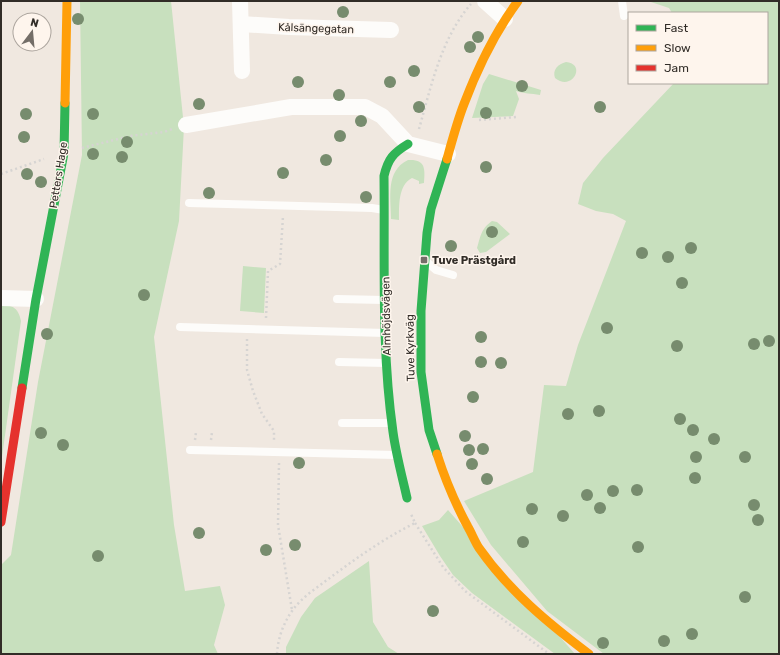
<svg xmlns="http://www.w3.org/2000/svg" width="780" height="655" font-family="Rubik,sans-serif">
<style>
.green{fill:#c8e0be}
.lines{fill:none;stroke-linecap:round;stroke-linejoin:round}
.path{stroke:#d6d4d2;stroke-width:2.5;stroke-dasharray:2 3;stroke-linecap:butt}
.lane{stroke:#fdfcfa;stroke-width:8}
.street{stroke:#fdfcfa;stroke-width:16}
.fast{stroke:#30b455;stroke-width:9}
.slow{stroke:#ff9f0a;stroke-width:9}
.jam{stroke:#e5322d;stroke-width:9}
.tree{fill:#778c6e}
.poi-dot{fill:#746e68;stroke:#fef5ed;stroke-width:1.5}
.labels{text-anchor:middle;stroke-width:3;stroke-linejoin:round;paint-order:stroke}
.street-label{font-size:11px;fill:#312c27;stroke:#fef5ed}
.poi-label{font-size:11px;font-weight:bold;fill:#312c27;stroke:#fef5ed;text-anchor:start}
</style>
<rect width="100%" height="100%" fill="#f0e8e0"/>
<!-- green -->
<g class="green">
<polygon points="80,1 171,1 184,127 179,221 154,337 174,525 185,591 220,586 225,605 214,645 218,654 1,654 1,565 11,555 38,382 82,155"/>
<polygon points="648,1 779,1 779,654 604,654 547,611 491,545 464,501 533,472 544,385 566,386 578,345 626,221 613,214 596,211 578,204 583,183 603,158 674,83 767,83 767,13 672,13 669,8"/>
<path d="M566,62C587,64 572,92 555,78C552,70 558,64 566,62Z"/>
<path d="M489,74L541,90L540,95C531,93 524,94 516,91L519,99L513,116L472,118L483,84Z"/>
<path d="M408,160C426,159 425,169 424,183L419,184V181L412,178C398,185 399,206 399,220L391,219C391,198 385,171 408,160Z"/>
<path d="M492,221L497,222L510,234L486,252L480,253L477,248C481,235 481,229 492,221Z"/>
<polygon points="243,266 266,268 264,313 240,311"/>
<path d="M1,304C14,306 18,308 21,321L1,464Z"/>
<polygon points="448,510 575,654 555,654 472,593 453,575 440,556 422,526 439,520"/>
<polygon points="369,561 373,622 388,647 399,654 286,654 286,647 301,617 315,598"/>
</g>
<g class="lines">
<!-- path -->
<g class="path">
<polyline points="479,120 516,117"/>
<path d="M419,129C431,87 441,38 471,4"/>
<polyline points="82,148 130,136 164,132 172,129"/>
<polyline points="1,174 44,159"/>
<polyline points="266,318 268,271 280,264 283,216"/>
<polyline points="247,339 247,370 253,391 262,414 274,431 274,442"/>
<polyline points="195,440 196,432"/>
<polyline points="211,440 212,432"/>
<polyline points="279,463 278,525 292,610"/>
<polyline points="415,523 443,567 465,591 549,654"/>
<path d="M277,654C278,638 283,624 292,611C301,598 315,589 327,580C355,559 383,539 415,523L411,514"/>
</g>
<!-- lane -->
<g class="lane">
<polyline points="622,1 624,16"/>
<polyline points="189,203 372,208 384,210"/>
<polyline points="427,262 436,270 453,275"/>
<polyline points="337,299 384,300"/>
<polyline points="180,327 385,333"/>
<polyline points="339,362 386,363"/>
<polyline points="342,423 391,423"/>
<polyline points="190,450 395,455"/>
</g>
<!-- street -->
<g class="street">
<polyline points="240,1 242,71"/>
<polyline points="485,1 505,19"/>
<polyline points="241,24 289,27 391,30"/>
<polyline points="186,125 291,107 365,107 382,116 408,144 448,154"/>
<polyline points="1,298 36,299"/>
</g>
<!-- fast -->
<g class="fast">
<polyline points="22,388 36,299 64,153 65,103"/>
<polyline points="437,454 429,430 421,372 421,311 427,233 431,209 447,159"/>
<path d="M407,498C402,476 396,454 393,432C381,348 385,261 384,176C388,159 393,153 408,144"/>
</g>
<!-- slow -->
<g class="slow">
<polyline points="65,103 67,1"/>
<path d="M447,159C452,141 457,122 464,104C478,67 495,32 518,1"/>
<path d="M437,454C445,479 455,503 468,527C472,534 475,542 479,548C509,591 548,623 589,654"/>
</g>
<!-- jam -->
<polyline class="jam" points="1,522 22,388"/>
</g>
<!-- trees -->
<g class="tree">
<circle cx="343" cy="12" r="6"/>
<circle cx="78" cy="19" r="6"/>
<circle cx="478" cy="37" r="6"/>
<circle cx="470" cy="47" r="6"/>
<circle cx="414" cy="71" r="6"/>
<circle cx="298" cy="82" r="6"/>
<circle cx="390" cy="82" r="6"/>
<circle cx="522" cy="86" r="6"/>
<circle cx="339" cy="95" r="6"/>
<circle cx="199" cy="104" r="6"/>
<circle cx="419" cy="107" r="6"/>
<circle cx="600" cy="107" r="6"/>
<circle cx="486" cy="113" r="6"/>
<circle cx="26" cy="114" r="6"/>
<circle cx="93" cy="114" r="6"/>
<circle cx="361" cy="121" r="6"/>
<circle cx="340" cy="136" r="6"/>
<circle cx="24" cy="137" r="6"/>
<circle cx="127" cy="142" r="6"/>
<circle cx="93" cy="154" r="6"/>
<circle cx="122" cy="157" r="6"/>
<circle cx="326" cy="160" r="6"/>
<circle cx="486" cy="167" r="6"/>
<circle cx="283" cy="173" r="6"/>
<circle cx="27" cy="174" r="6"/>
<circle cx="41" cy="182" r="6"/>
<circle cx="209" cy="193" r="6"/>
<circle cx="366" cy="197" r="6"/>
<circle cx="492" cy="232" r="6"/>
<circle cx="451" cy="246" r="6"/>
<circle cx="691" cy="248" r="6"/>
<circle cx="642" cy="253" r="6"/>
<circle cx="668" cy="257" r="6"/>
<circle cx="682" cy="283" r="6"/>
<circle cx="144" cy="295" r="6"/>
<circle cx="607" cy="328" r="6"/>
<circle cx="47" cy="334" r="6"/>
<circle cx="481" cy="337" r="6"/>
<circle cx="769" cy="341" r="6"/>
<circle cx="754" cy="344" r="6"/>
<circle cx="677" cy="346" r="6"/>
<circle cx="481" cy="362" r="6"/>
<circle cx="501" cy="363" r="6"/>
<circle cx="473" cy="397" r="6"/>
<circle cx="599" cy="411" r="6"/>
<circle cx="568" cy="414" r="6"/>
<circle cx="680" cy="419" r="6"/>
<circle cx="693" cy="430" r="6"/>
<circle cx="41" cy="433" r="6"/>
<circle cx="465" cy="436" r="6"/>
<circle cx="714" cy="439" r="6"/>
<circle cx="63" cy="445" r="6"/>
<circle cx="483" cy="449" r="6"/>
<circle cx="469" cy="450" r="6"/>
<circle cx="696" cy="457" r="6"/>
<circle cx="745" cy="457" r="6"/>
<circle cx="299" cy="463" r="6"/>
<circle cx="472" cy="464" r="6"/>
<circle cx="695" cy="478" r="6"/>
<circle cx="487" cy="479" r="6"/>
<circle cx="637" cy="490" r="6"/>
<circle cx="613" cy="491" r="6"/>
<circle cx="587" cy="495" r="6"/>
<circle cx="754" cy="505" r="6"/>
<circle cx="600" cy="508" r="6"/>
<circle cx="532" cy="509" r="6"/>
<circle cx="563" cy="516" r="6"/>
<circle cx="758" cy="520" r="6"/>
<circle cx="199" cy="533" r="6"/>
<circle cx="523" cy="542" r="6"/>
<circle cx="295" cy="545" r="6"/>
<circle cx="638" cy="547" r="6"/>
<circle cx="266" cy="550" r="6"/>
<circle cx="98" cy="556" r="6"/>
<circle cx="745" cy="597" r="6"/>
<circle cx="433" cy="611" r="6"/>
<circle cx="692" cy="634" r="6"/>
<circle cx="664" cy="641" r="6"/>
<circle cx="603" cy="643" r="6"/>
</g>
<!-- markers -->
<rect class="poi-dot" x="420" y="256" width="8" height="8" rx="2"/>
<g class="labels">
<!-- street labels -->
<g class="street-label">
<text transform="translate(316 28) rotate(2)" y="4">Kålsängegatan</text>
<text transform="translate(58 175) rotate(-81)" y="4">Petters Hage</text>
<text transform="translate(386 316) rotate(-91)" y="4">Almhöjdsvägen</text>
<text transform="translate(410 348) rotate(-91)" y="4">Tuve Kyrkväg</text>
</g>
<!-- poi labels -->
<g class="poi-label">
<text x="432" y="264">Tuve Prästgård</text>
</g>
</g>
<!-- border -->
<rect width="780" height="655" fill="none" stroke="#312c27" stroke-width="4"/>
<!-- legend -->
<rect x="628" y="12" width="140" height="72" fill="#fef5ed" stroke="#aca59e"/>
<rect x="636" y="25" width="20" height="6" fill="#30b455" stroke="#aca59e"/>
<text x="664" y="32" font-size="12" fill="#312c27">Fast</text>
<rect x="636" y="45" width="20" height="6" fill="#ff9f0a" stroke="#aca59e"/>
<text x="664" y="52" font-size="12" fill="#312c27">Slow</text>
<rect x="636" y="65" width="20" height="6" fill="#e5322d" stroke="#aca59e"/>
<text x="664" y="72" font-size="12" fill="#312c27">Jam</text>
<!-- north arrow -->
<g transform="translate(32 32) rotate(16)"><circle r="19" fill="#fef5ed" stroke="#aca59e"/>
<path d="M0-3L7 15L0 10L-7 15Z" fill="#746e68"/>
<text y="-6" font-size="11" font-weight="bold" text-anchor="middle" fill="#312c27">N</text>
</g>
</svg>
